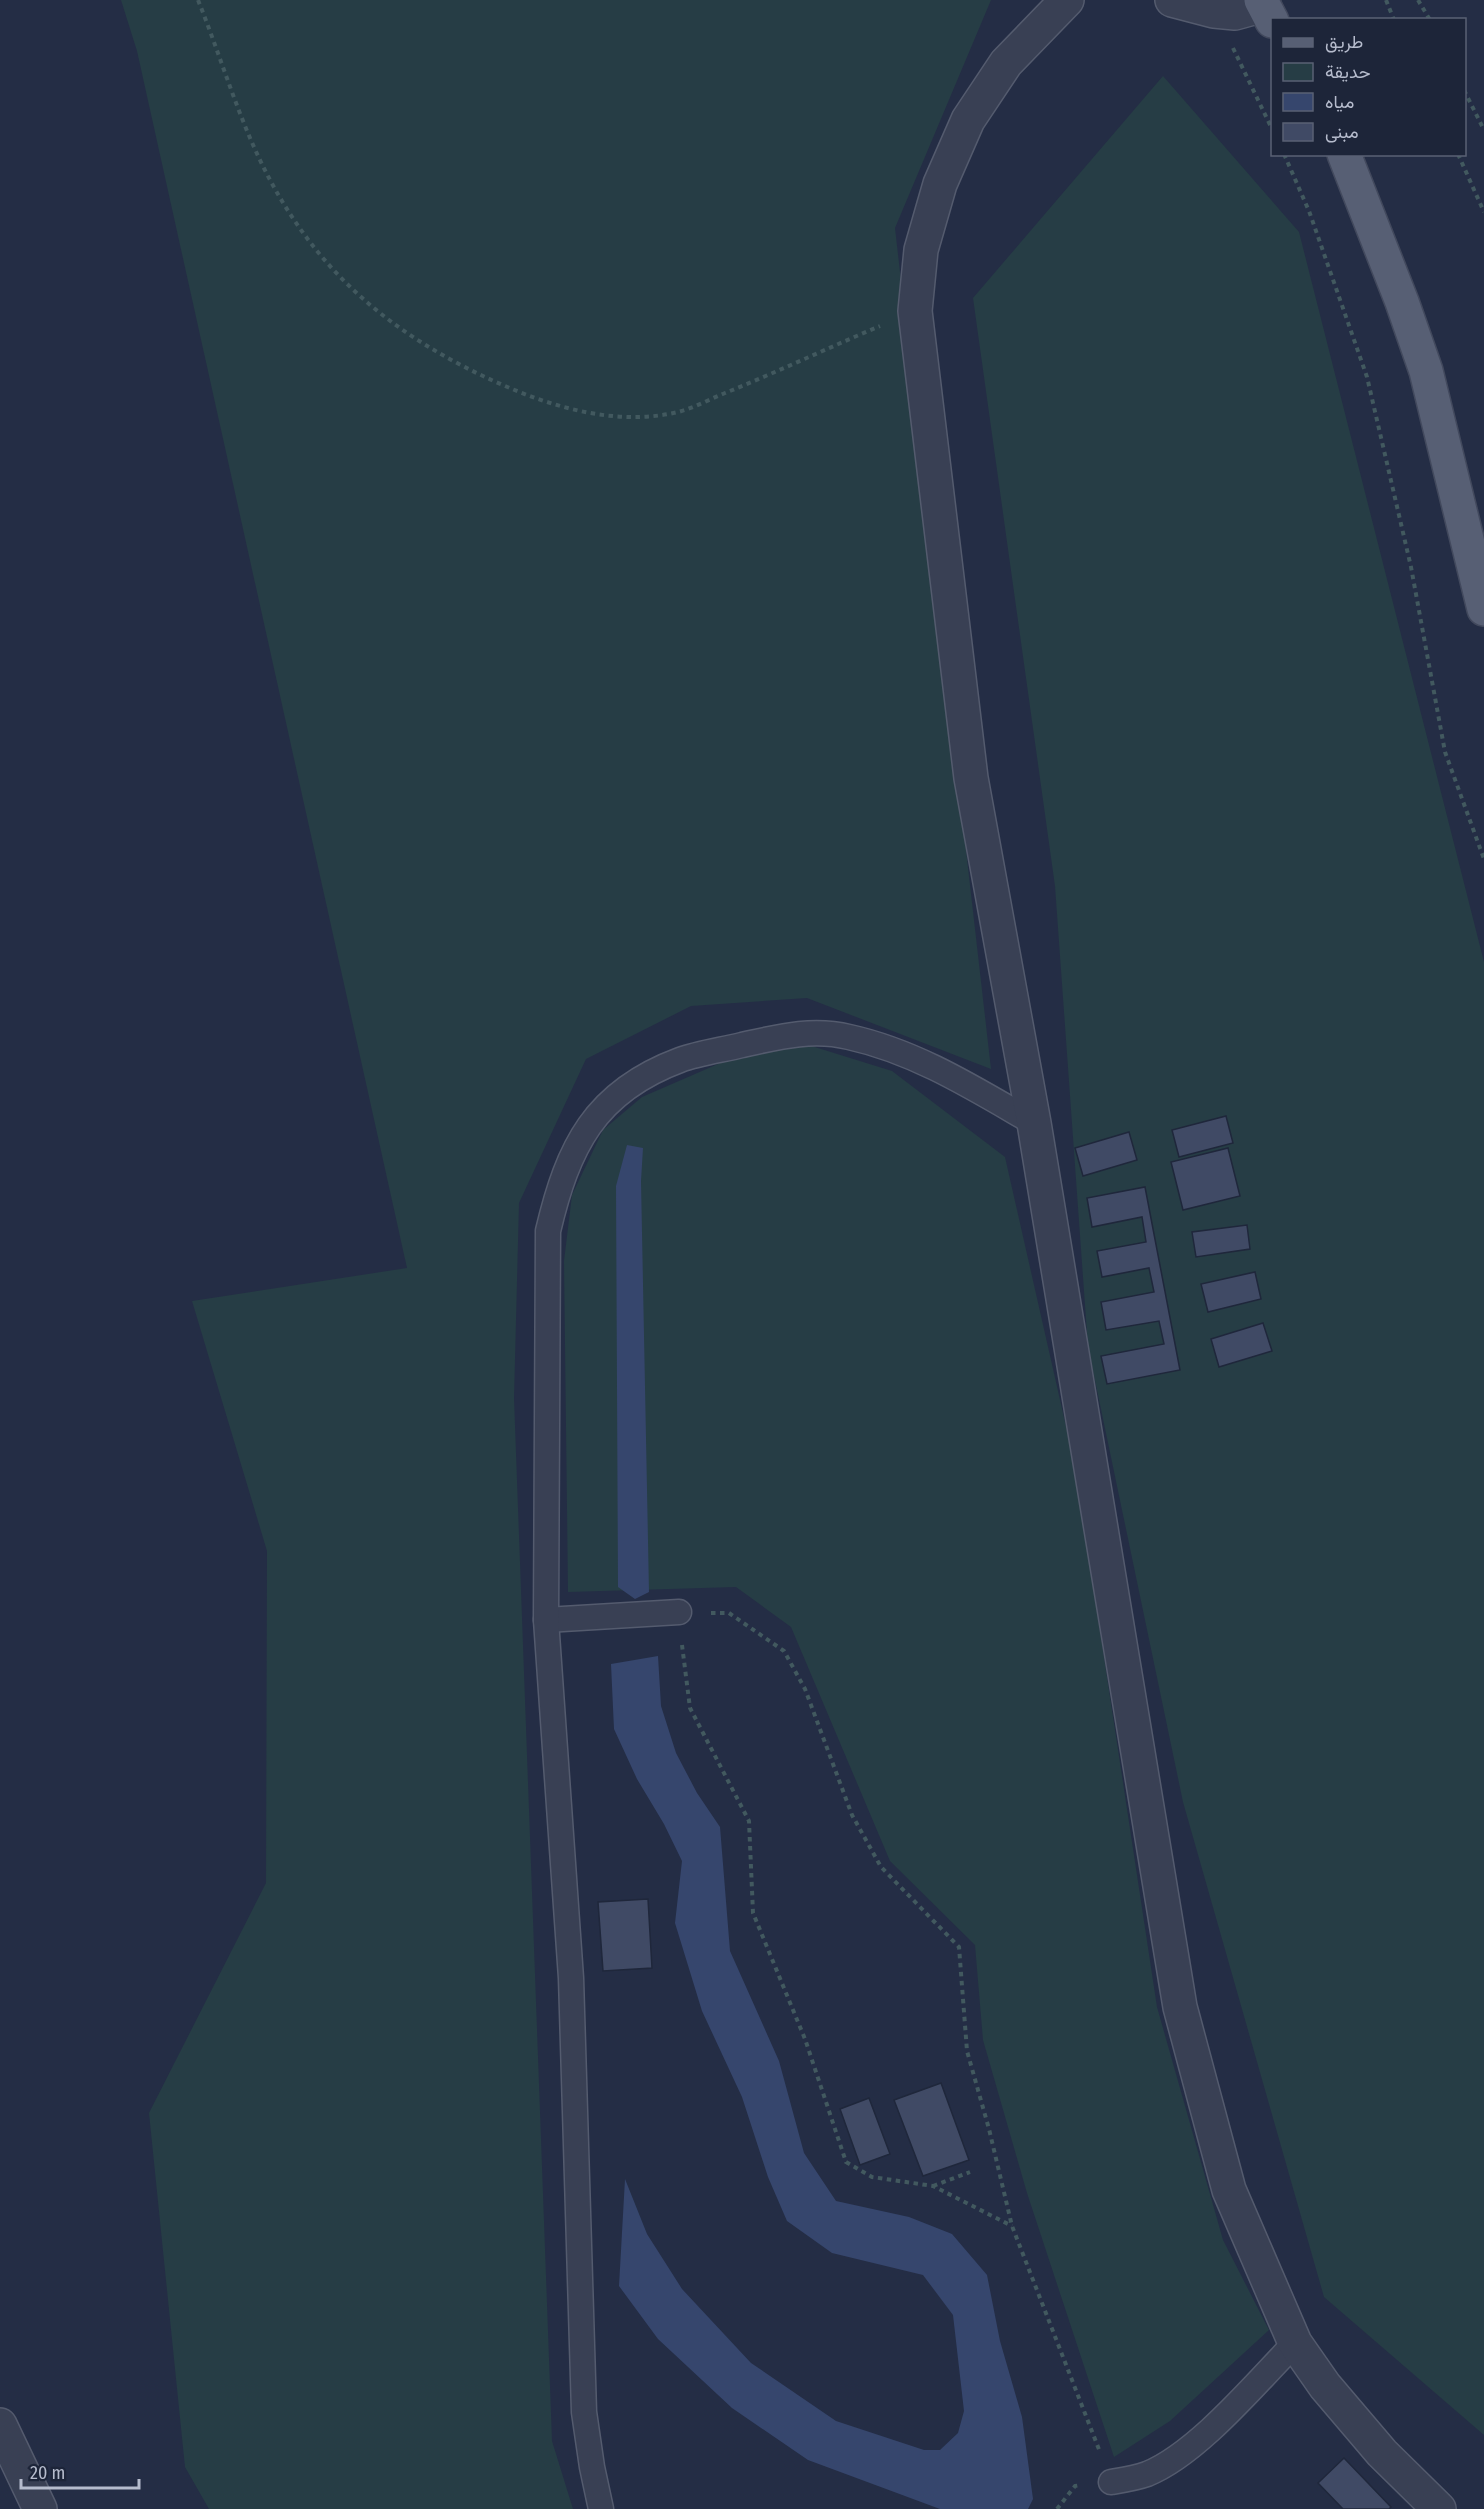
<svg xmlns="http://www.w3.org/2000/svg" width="1484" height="2509" font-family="'Fira Sans Condensed',Vazirmatn,sans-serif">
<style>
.green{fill:#263d45}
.water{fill:#36466d}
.building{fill:#404a65;stroke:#1f273b;stroke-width:1.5}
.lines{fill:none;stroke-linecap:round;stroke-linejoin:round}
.service-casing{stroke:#545b6e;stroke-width:27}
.minor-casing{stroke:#545b6e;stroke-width:36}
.primary-casing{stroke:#42495d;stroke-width:36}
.path{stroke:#42595f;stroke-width:4;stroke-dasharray:4.5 4.5;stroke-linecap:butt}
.service{stroke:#394054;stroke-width:24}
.minor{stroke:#394054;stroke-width:33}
.primary{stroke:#575f74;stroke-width:33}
</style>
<rect width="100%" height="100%" fill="#242d45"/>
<!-- green -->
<g class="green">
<polygon points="121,0 991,0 895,228 991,1069 807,998 691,1006 586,1059 519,1203 514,1398 552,2441 573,2509 209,2509 185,2467 149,2113 266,1883 267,1551 192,1301 407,1268 137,51"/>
<polygon points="1163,76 1299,232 1484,962 1484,2435 1324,2297 1183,1802 1088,1347 1055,886 973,298"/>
<polygon points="805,1044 892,1071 1005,1157 1075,1466 1157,2007 1223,2240 1269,2330 1170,2421 1114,2457 1027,2193 983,2040 975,1945 890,1861 791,1627 736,1587 568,1592 564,1261 572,1195 603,1130 642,1097 725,1061"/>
</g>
<!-- water -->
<g class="water">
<polygon points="627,1145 643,1148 641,1181 649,1592 635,1599 618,1587 616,1186"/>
<polygon points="658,1656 661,1706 676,1753 697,1793 720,1827 730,1951 779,2061 804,2153 836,2201 909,2217 952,2234 987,2275 1000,2341 1022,2417 1033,2499 1028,2509 940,2509 808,2460 732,2408 658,2339 619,2286 625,2179 647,2234 682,2289 751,2363 836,2421 924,2450 940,2450 958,2433 964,2411 953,2315 923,2275 832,2253 787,2221 768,2177 742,2097 702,2011 675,1923 682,1861 664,1824 637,1779 614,1729 611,1664"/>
</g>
<!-- building -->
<g class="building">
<polygon points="1226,1116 1233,1143 1179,1157 1172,1130"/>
<polygon points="1129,1132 1137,1160 1083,1176 1075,1148"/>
<polygon points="1228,1148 1240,1196 1183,1210 1171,1162"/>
<polygon points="1145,1187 1180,1370 1107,1384 1101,1356 1164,1344 1159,1321 1106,1330 1101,1302 1154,1292 1149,1268 1102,1277 1097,1251 1146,1242 1142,1217 1092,1227 1087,1198"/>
<polygon points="1247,1225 1250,1249 1196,1257 1192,1232"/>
<polygon points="1255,1272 1261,1299 1208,1312 1201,1284"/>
<polygon points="1263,1323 1272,1351 1219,1367 1211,1339"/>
<polygon points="648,1899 652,1968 603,1971 598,1902"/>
<polygon points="941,2083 969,2160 923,2176 894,2100"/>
<polygon points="869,2098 890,2154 860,2165 840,2109"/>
<polygon points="1344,2458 1391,2507 1389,2509 1343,2509 1318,2483"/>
</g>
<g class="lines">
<!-- service casing -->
<g class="service-casing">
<g id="service">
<polyline points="546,1620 679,1612"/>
<path d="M1111,2482C1123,2480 1136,2478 1147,2474C1197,2454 1256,2383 1295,2343"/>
<path d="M601,2509L592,2467L584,2412L571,1978L546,1620L548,1231C568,1147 594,1092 680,1060C699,1053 722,1050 742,1045C778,1037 812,1028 849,1037C917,1052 975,1089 1034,1123"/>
</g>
</g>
<!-- minor casing -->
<g class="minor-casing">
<g id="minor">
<polyline points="1067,0 1006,63 968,120 940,184 921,250 915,311 971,778 1034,1123 1180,2007 1229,2190 1295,2343 1325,2386 1382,2453 1439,2509"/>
<polyline points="1172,0 1214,11 1235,13 1264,5"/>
<polyline points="0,2425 40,2509"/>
</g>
</g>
<!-- primary casing -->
<g class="primary-casing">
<g id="primary">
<polyline points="1261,0 1272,21"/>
<polyline points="1344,154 1402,302 1426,371 1484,609"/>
</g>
</g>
<!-- path -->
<g class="path">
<path d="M198,0C219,52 235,107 259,158C312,270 392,337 505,386C558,409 620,426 678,412C694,408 710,399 725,393C777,372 828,348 880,326"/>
<polyline points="1386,0 1394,20"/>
<polyline points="1418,0 1430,20"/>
<polyline points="1233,48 1272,129"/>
<polyline points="1464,90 1484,130"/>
<polyline points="1284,154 1309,211 1367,377 1411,567 1445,752 1484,859"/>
<polyline points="1458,154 1484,212"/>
<polyline points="711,1613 729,1613 784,1651 805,1689 852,1815 881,1867 959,1947 967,2051 989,2129 1012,2226 1100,2452"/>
<polyline points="682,1645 690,1708 749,1821 753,1913 805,2039 846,2162 872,2177 933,2186 1012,2226"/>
<polyline points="933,2186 970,2172"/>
<polyline points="1057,2509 1075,2486 1081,2485"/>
</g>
<!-- service -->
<use href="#service" class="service"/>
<!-- minor -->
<use href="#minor" class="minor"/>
<!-- primary -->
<use href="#primary" class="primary"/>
</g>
<!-- legend -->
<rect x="1271" y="18" width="195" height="138" fill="#1d2539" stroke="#5a6174" stroke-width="1.5"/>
<rect x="1283" y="38" width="30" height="9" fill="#575f74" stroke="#5a6174" stroke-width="1.5"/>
<text x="1325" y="48" font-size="18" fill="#b6bccd">طريق</text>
<rect x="1283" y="63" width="30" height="18" fill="#263d45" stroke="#5a6174" stroke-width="1.5"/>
<text x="1325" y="78" font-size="18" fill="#b6bccd">حديقة</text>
<rect x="1283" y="93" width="30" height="18" fill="#36466d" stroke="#5a6174" stroke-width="1.5"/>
<text x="1325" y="108" font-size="18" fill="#b6bccd">مياه</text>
<rect x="1283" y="123" width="30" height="18" fill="#404a65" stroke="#5a6174" stroke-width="1.5"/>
<text x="1325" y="138" font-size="18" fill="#b6bccd">مبنى</text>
<!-- scale -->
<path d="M21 2479v9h118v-9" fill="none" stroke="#b6bccd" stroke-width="3"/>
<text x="30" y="2479" font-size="18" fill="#b6bccd" stroke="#1d2539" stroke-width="4.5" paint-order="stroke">20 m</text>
</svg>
